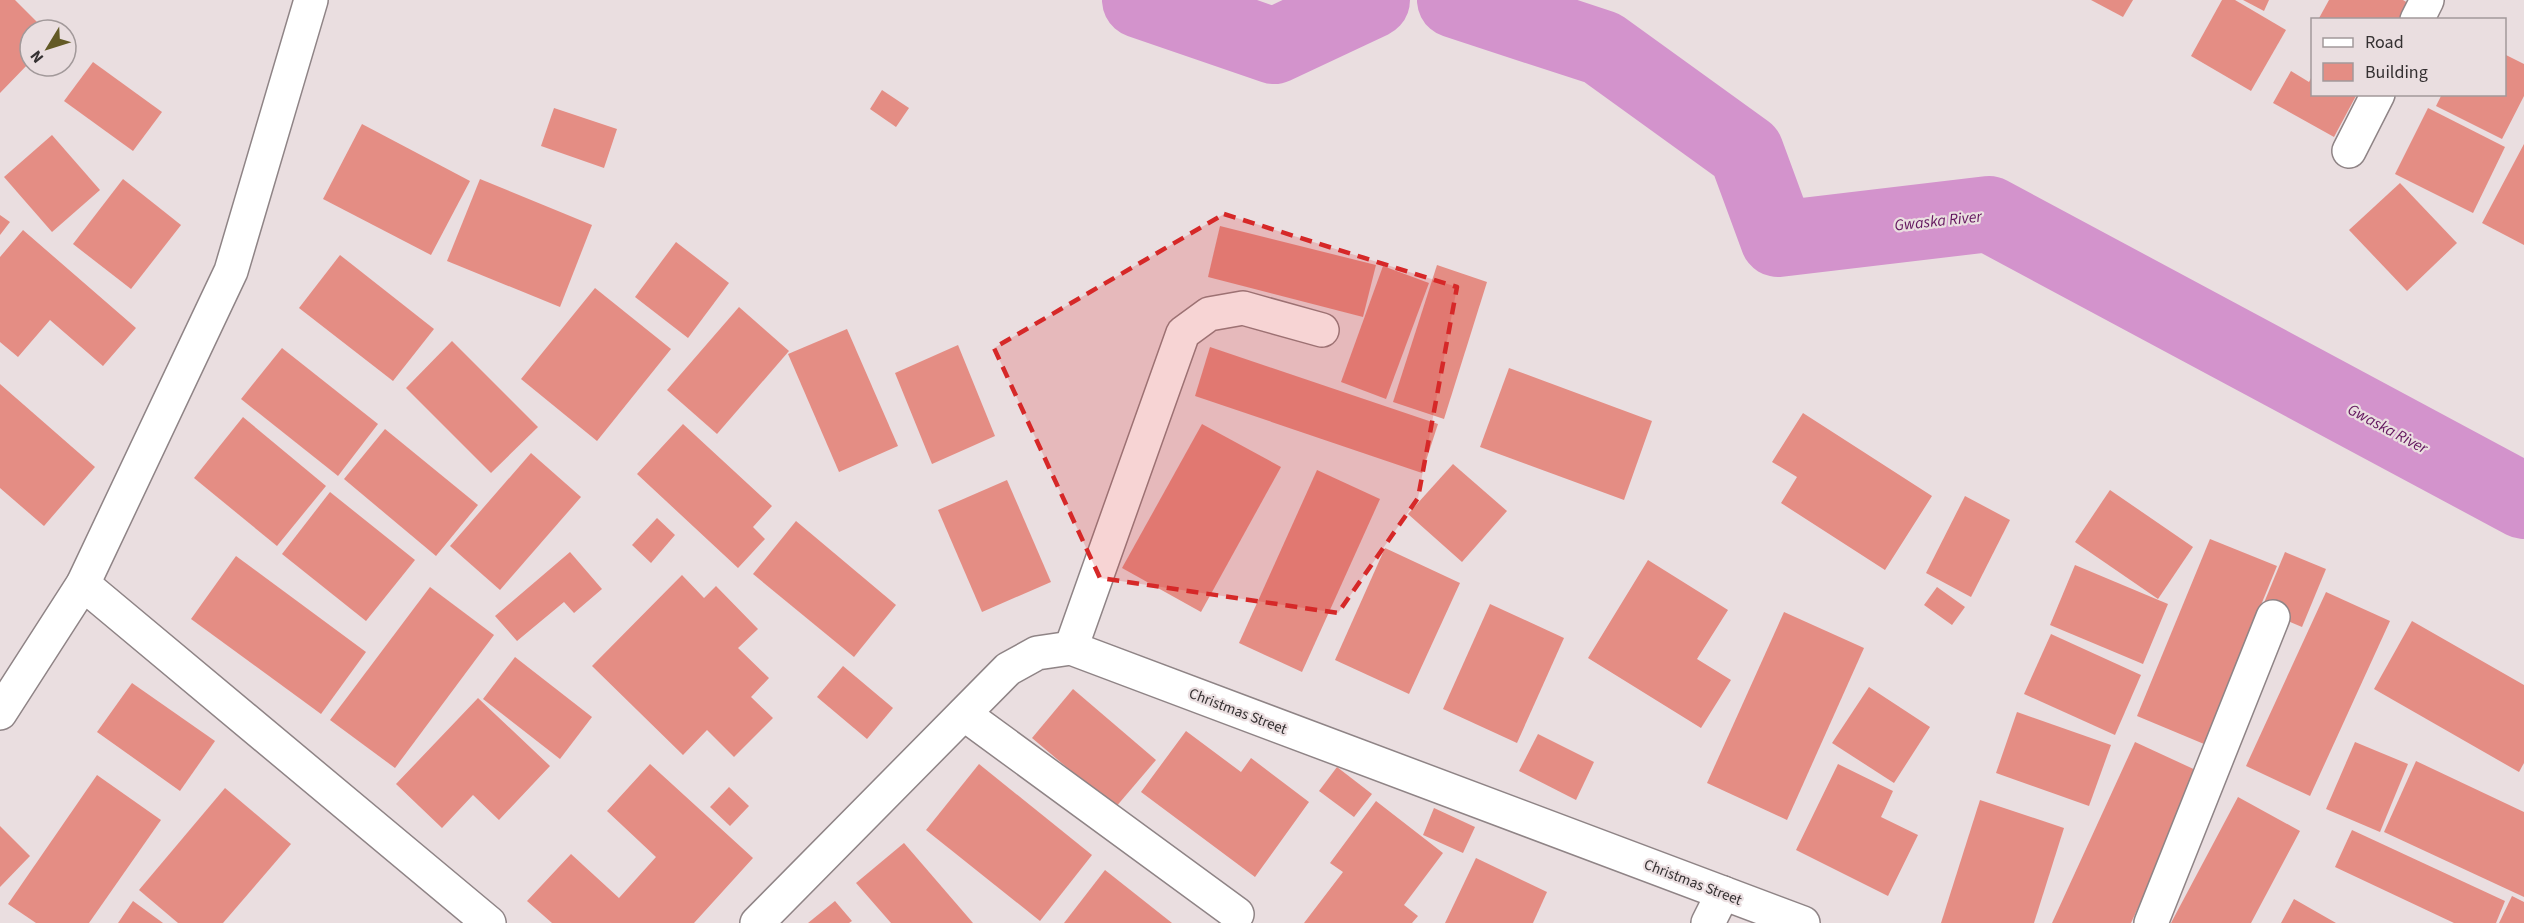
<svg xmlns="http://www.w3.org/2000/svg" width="2524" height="923" font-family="'Source Sans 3',sans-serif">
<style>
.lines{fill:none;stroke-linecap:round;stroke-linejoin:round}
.river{stroke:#d393cc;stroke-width:76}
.building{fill:#e48d84}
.minor-casing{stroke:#8f8486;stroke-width:36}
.minor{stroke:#fff;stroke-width:33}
.marked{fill:#d62828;fill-opacity:0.2;stroke:#d62828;stroke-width:4.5;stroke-dasharray:12 8;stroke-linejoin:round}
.labels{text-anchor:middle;stroke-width:4.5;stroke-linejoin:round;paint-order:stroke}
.street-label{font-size:15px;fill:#353132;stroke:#eadee0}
.water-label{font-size:16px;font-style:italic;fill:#63165e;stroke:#eadee0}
</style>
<rect width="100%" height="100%" fill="#eadee0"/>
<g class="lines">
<!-- river -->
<g class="river">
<polyline points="1140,0 1274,46 1372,0"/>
<polyline points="1455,0 1602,48 1746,152 1778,239 1989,214 2524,501"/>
</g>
</g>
<!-- building -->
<g class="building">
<polygon points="0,0 15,0 45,30 30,30 30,62 0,93"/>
<polygon points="2091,0 2133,0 2123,17"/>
<polygon points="2222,0 2235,0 2286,30 2251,91 2191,56"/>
<polygon points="2243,0 2269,0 2264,11"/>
<polygon points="2329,0 2403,0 2408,3 2399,20 2318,20"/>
<polygon points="2504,54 2524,64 2524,96 2502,139 2436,106 2442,94 2504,94"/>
<polygon points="93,62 162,112 133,151 64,101"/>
<polygon points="2291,71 2309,82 2312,76 2312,94 2357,94 2334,137 2273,103"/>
<polygon points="882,90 909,108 896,127 870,109"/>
<polygon points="554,108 617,129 604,168 541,146"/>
<polygon points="2428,108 2505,147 2473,213 2395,174"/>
<polygon points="362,124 470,181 431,255 323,199"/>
<polygon points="52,135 100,190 52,232 4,177"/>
<polygon points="2524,144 2524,245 2482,223"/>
<polygon points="123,179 181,225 131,289 73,244"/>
<polygon points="480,179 592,225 560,307 447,261"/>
<polygon points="2400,183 2457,243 2407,291 2349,230"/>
<polygon points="0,215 10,222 0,235"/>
<polygon points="1220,226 1376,265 1363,317 1208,277"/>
<polygon points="23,230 136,328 103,366 50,320 18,357 0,342 0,257"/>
<polygon points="676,242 729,283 688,338 635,297"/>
<polygon points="340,255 434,329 393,381 299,308"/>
<polygon points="1437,265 1487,282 1444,419 1393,402"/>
<polygon points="1383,266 1429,283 1386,399 1341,382"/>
<polygon points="595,288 671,349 597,441 521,379"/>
<polygon points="739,307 789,351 717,434 667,390"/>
<polygon points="847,329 898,446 839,472 788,354"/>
<polygon points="452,341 538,427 491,473 406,388"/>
<polygon points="958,345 995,436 932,464 895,373"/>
<polygon points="1210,347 1438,424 1422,473 1195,396"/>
<polygon points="282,348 378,424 338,476 241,399"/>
<polygon points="1509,368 1652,421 1624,500 1480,447"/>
<polygon points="0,384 95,467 44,526 0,488"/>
<polygon points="1803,413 1932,496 1885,570 1781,503 1797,477 1772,462"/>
<polygon points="243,417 326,486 277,546 194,478"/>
<polygon points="683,424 772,506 753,527 765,539 738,568 637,474"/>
<polygon points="1202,424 1281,467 1201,612 1122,568"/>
<polygon points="385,429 478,505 436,556 344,479"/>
<polygon points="531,453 581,497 500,590 450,546"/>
<polygon points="1453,464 1507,511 1462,562 1408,514"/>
<polygon points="1317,470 1380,499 1302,672 1239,643"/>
<polygon points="1007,480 1051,582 982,612 938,510"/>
<polygon points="2110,490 2193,547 2158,599 2075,542"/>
<polygon points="330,492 415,560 366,621 282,554"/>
<polygon points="1965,496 2010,520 1971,597 1926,573"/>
<polygon points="657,518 675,535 651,563 632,545"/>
<polygon points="796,521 896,605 854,657 753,574"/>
<polygon points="2210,539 2277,566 2204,744 2137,716"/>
<polygon points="1385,548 1460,583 1409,694 1335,660"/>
<polygon points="570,552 602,589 574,613 564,602 517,641 495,616"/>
<polygon points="2285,552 2326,569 2302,627 2261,610"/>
<polygon points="236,556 366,652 321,714 191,619"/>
<polygon points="1648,560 1728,610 1697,659 1731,680 1701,728 1588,658"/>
<polygon points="2075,565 2168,604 2143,664 2050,625"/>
<polygon points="682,575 704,598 716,586 758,629 738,648 769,678 751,697 773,718 734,757 707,730 683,755 592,666"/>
<polygon points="430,587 494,635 395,768 330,720"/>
<polygon points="1937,587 1965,607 1952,625 1924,605"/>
<polygon points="2326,592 2390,621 2310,796 2246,766"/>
<polygon points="1490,604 1564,638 1517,743 1443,709"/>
<polygon points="1784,612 1864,648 1787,820 1707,783"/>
<polygon points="2412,621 2524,685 2524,763 2519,772 2374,689"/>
<polygon points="2051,634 2141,675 2115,735 2024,694"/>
<polygon points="515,657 592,717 560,759 483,699"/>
<polygon points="843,666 893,708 867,739 817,697"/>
<polygon points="132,683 215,741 180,791 97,732"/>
<polygon points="1869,687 1930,727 1894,783 1832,743"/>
<polygon points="1073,689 1156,760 1115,808 1032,738"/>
<polygon points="478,698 550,766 499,820 473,795 442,828 396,784"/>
<polygon points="2017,712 2111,745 2089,806 1996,773"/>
<polygon points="1186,731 1241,772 1251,758 1309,802 1255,877 1141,792"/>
<polygon points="1538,734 1594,762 1576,800 1519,771"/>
<polygon points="2135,742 2200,772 2131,923 2052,923"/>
<polygon points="2355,742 2408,764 2380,832 2326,809"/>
<polygon points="2416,761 2524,812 2524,897 2384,832"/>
<polygon points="650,764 753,858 694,923 552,923 527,901 571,854 619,898 656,857 607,811"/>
<polygon points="979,764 1092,855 1040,921 926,830"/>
<polygon points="1838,764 1893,791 1881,817 1918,835 1888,896 1796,850"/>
<polygon points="1337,767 1372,794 1354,817 1319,791"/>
<polygon points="97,775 161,820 89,923 36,923 8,904"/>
<polygon points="729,787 749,806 730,826 710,807"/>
<polygon points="225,788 291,844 223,923 178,923 139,890"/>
<polygon points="2238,797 2300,831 2251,923 2171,923"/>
<polygon points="1980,800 2064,828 2034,923 1941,923"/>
<polygon points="1376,801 1443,853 1404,905 1418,916 1412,923 1304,923 1343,872 1330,863"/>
<polygon points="1434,808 1475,827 1463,853 1423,835"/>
<polygon points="0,826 30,856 0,887"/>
<polygon points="2352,830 2505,901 2496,923 2454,923 2335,867"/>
<polygon points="904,843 973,923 891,923 856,883"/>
<polygon points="1476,858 1547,892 1533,923 1445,923"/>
<polygon points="1105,870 1172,923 1064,923"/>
<polygon points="2512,896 2524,902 2524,923 2499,923"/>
<polygon points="2294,899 2336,923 2281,923"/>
<polygon points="133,901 163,923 118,923"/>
<polygon points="835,901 852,921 849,923 808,923"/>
</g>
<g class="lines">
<!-- minor casing -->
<g class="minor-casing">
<g id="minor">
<polyline points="2417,20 2427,0"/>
<polyline points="2349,151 2378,94"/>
<polyline points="83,584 489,923"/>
<polyline points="1071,648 1183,333 1209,314 1243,308 1322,330"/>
<polyline points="0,713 83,584 231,271 311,0"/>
<polyline points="964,714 1237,914"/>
<polyline points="757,923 1008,669 1037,653 1071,648 1803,923"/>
<polyline points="1708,923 1723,893"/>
<polyline points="2151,923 2273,617"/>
</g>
</g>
<!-- minor -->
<use href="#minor" class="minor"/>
</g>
<!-- marked area -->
<path class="marked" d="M1224,214L1457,287L1418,498L1338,613L1100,578L994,348Z"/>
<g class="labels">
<!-- street labels -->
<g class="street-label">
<text transform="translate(1238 711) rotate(21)" y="5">Christmas Street</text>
<text transform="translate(1693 882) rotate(21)" y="5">Christmas Street</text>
</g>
<!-- water labels -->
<g class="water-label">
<text transform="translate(1938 220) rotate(-6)" y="6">Gwaska River</text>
<text transform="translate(2388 428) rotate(28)" y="6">Gwaska River</text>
</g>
</g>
<!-- legend -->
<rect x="2311" y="18" width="195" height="78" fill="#eadee0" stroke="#a2999a" stroke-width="1.5"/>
<rect x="2323" y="38" width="30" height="9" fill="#ffffff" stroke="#a2999a" stroke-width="1.5"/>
<text x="2365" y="48" font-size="18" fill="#353132">Road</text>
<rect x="2323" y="63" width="30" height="18" fill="#e48d84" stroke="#a2999a" stroke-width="1.5"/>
<text x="2365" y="78" font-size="18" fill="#353132">Building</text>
<!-- north arrow -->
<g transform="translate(48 48) rotate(232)"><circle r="28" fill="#eadee0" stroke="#a2999a" stroke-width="1.5"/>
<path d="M0-4.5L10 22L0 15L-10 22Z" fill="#635a26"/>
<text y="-9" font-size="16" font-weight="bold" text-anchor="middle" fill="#353132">N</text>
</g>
</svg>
